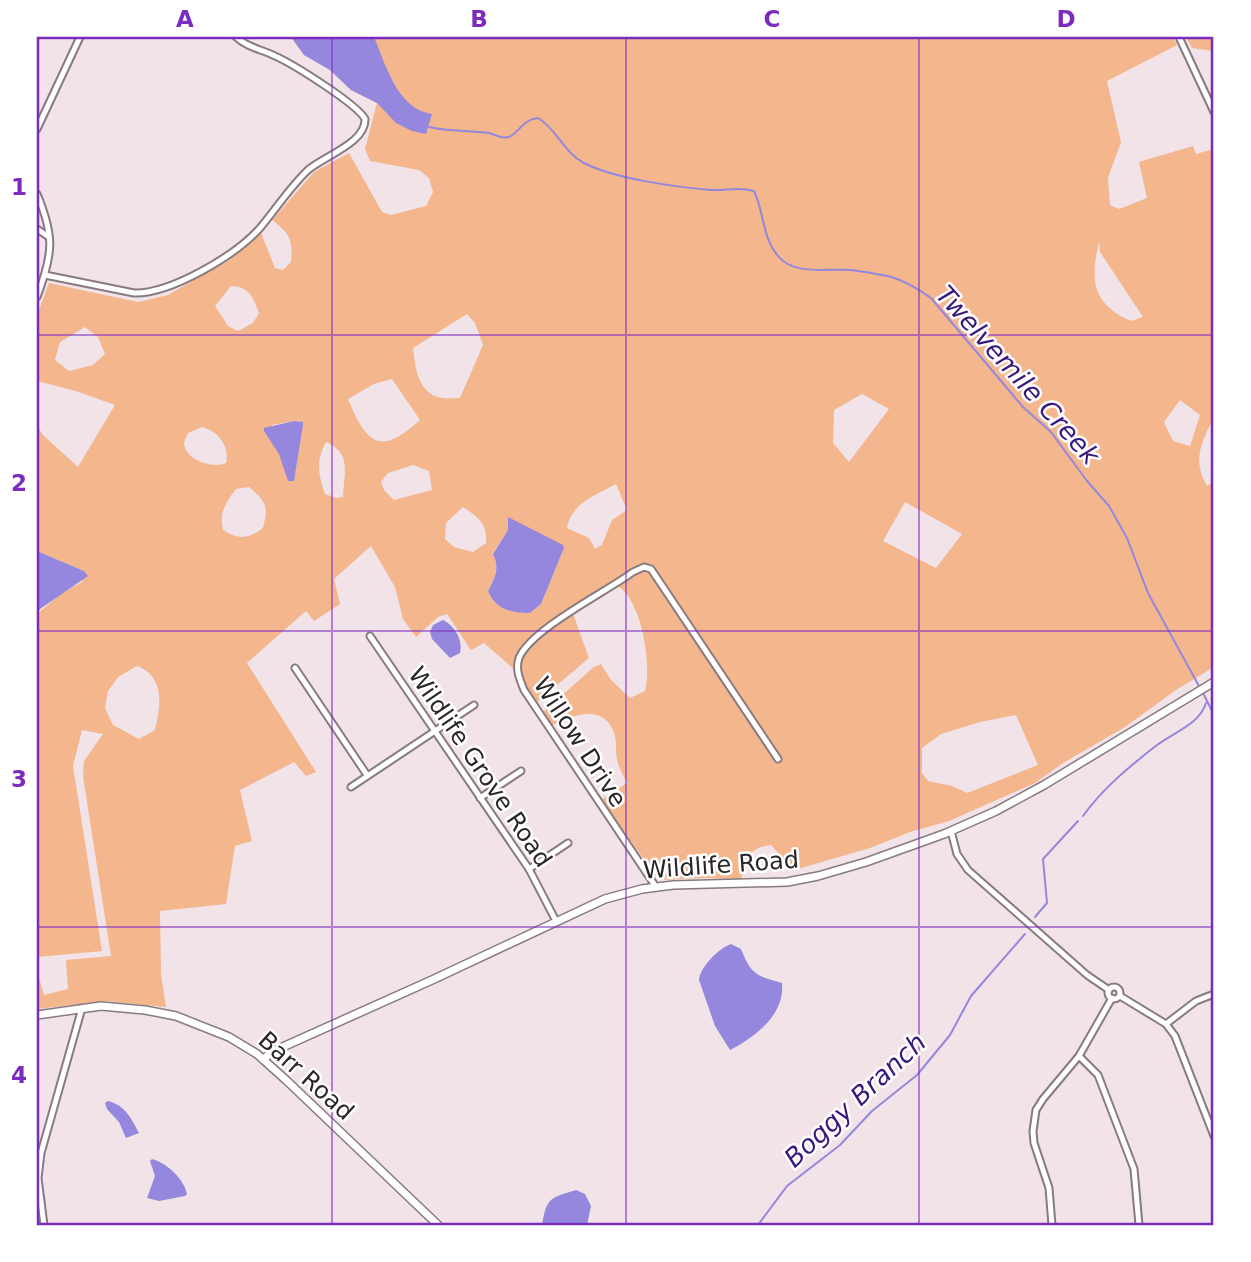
<svg xmlns="http://www.w3.org/2000/svg" width="1251" height="1262" font-family="'DejaVu Sans',sans-serif">
<style>
.green{fill:#f3b68d;fill-rule:evenodd}
.water{fill:#9487dd}
.lines{fill:none;stroke-linecap:round;stroke-linejoin:round}
.stream{stroke:#9487dd;stroke-width:2}
.minor-casing{stroke:#887b80;stroke-width:9}
.tertiary-casing{stroke:#887b80;stroke-width:10}
.minor{stroke:#fff;stroke-width:5}
.tertiary{stroke:#fff;stroke-width:7}
.grid{fill:none;stroke:#7b2cbf;stroke-width:2;stroke-opacity:0.55}
.labels{text-anchor:middle;stroke-width:5;stroke-linejoin:round;paint-order:stroke}
.street-label{font-size:24px;fill:#2a2527;stroke:#fff}
.water-label{font-size:26px;font-style:italic;fill:#39187e;stroke:#fff}
.neatline{fill:none;stroke:#7b2cbf;stroke-width:2.5}
.grid-label{font-size:23px;text-anchor:middle;font-weight:bold;fill:#7b2cbf}
</style>
<rect width="100%" height="100%" fill="#f1e3e8"/>
<!-- green -->
<g class="green">
<path d="M291,37H1173L1177,45L1107,81L1121,142L1108,178L1110,205L1119,209L1147,198L1139,162L1193,146L1196,154L1214,149V415C1203,442 1191,458 1207,486L1214,482V667L1176,690L1125,727L1063,763L1035,783L949,821L910,832L870,848L794,870L771,845C748,848 746,858 741,879L705,878L659,880L601,800L627,783C624,777 620,770 618,763C615,755 617,745 615,736C606,703 573,714 551,726L542,713L594,667L601,664L611,680L630,698L645,691C652,665 642,601 618,586L571,608L589,658L536,703L513,668L484,643L471,650L447,614L438,617L416,637L403,619L395,587L371,546L334,579L340,604L314,621L306,611L247,663L316,772L306,776L294,762L240,790L252,841L235,846L226,904L160,911L161,974L166,1007L106,1001L37,1009V978H39L44,995L68,989L66,960L111,956L83,776L84,761L103,734L82,730L73,766L102,951L37,957V614L62,593L82,582L84,571L37,551V426L43,435L78,467L115,405L76,391L37,381V315L49,283L138,302L168,295L228,261L261,233L275,268L283,270L291,262C293,239 290,234 272,220L314,172L349,153L382,212L391,215L426,206L433,192L429,178L419,170L370,161L365,149L377,103L351,90L330,70L304,55ZM1099,242L1100,252L1143,317L1131,321C1092,304 1090,280 1099,242ZM231,286C250,287 253,297 259,313L253,323L238,331L228,326L215,306ZM467,314L475,323L483,345L460,398C453,398 443,399 437,397C417,390 415,365 413,348ZM85,327L98,337L105,354L93,365L69,371L55,360L60,342ZM392,379L420,420C379,458 366,442 348,399L374,384ZM862,394L889,409L849,462L833,443L834,410ZM1180,400L1200,415L1190,446L1173,441L1164,422ZM294,421L303,422V425L295,475L288,481L272,425ZM202,427C218,431 230,446 226,463C212,469 185,460 184,443C184,441 187,435 188,433ZM326,442C352,454 344,471 343,497L336,498L325,494C318,475 316,460 326,442ZM413,465L429,471L432,490L394,500L384,490L381,482L388,473ZM616,484L627,510L612,520L602,545L595,549L589,538L567,528C571,503 596,495 616,484ZM249,487C266,502 269,505 263,528C249,539 238,540 223,530C219,512 226,502 236,489ZM905,502L962,534L936,568L883,541ZM463,507C478,517 488,524 486,543L473,552L454,547L445,539L446,523ZM509,518L564,548L541,604L530,613C511,613 496,610 488,591C495,578 500,568 493,553L508,530ZM137,666C165,676 161,706 155,730L139,739L113,725L105,708L108,691L118,677ZM1016,715L1038,765L967,793L952,786L928,781L922,773V748L941,734L980,722Z"/>
<polygon points="1186,37 1214,37 1214,51 1192,48"/>
</g>
<!-- water -->
<g class="water">
<path d="M291,37H374C386,65 397,109 432,114L426,134L412,131L396,123L377,103L351,90L330,70L304,55Z"/>
<polygon points="294,421 303,422 303,425 295,475 294,481 288,481 279,454 264,431 264,428"/>
<path d="M508,517L563,545L564,548L541,604L530,613C511,613 496,610 488,591C495,578 500,568 493,554L508,530Z"/>
<polygon points="37,551 84,571 88,576 40,609 37,614"/>
<path d="M443,620C455,626 463,640 460,653L450,658L432,639L430,632L433,625Z"/>
<path d="M731,944L741,949C751,974 756,976 782,983C785,1015 755,1037 730,1050L715,1026L699,980C700,967 719,948 731,944Z"/>
<path d="M108,1101C125,1105 131,1118 139,1133L126,1138L119,1122L107,1109L105,1103Z"/>
<path d="M152,1159C167,1163 184,1179 187,1194L185,1196L159,1201L147,1198L155,1176L150,1161Z"/>
<path d="M576,1190L585,1194L591,1206L587,1225H542C547,1197 550,1198 576,1190Z"/>
</g>
<g class="lines">
<!-- stream -->
<g class="stream">
<path d="M429,127C449,132 469,130 489,133C496,135 504,140 511,136C520,130 525,119 538,118C557,129 564,153 584,163C615,179 676,187 711,190C727,191 737,186 754,191C764,211 762,237 778,256C794,276 828,268 850,270C862,271 876,274 888,276C904,280 917,288 931,298L1023,407L1051,432L1087,481L1109,506L1127,538L1148,593L1200,688"/>
<polyline points="1203,693 1214,715"/>
<path d="M1083,816C1103,788 1130,766 1157,745C1174,732 1199,725 1206,703"/>
<polyline points="1035,917 1047,903 1043,859 1078,821"/>
<polyline points="758,1225 787,1186 840,1145 872,1111 917,1075 950,1035 971,996 1025,934"/>
</g>
<!-- minor casing -->
<g class="minor-casing">
<g id="minor">
<polyline points="1179,37 1214,112"/>
<polyline points="37,129 80,37"/>
<path d="M37,194C55,237 53,254 37,297"/>
<polyline points="37,229 49,237"/>
<path d="M45,275L134,293C171,294 236,255 260,228C276,209 290,187 308,170C324,156 366,143 365,119C357,104 293,64 275,56C261,49 248,48 236,37"/>
<polyline points="370,636 529,869 556,921"/>
<polyline points="295,668 367,775"/>
<polyline points="351,787 474,705"/>
<polyline points="480,798 521,771"/>
<polyline points="951,831 957,854 968,870 1087,975 1109,990"/>
<polyline points="529,869 568,843"/>
<path d="M656,887L524,690C520,680 515,669 519,658C531,629 606,592 633,572L644,567L651,569L778,759"/>
<circle cx="1114" cy="993" r="6"/>
<polyline points="1120,996 1166,1024 1175,1036 1214,1136"/>
<polyline points="1166,1024 1196,1001 1214,994"/>
<polyline points="1079,1056 1098,1075 1134,1169 1139,1225"/>
<polyline points="44,1225 38,1178 41,1153 82,1008"/>
<polyline points="1052,1225 1049,1188 1034,1143 1033,1131 1036,1110 1043,1099 1079,1056 1112,998"/>
</g>
</g>
<!-- tertiary casing -->
<g class="tertiary-casing">
<g id="tertiary">
<polyline points="37,1015 101,1006 145,1010 176,1016 229,1037 257,1054 286,1080 438,1225"/>
<polyline points="263,1059 276,1050 432,980 605,899 642,889 673,885 787,882 818,876 866,862 944,834 996,811 1044,785 1214,682"/>
</g>
</g>
<!-- minor -->
<use href="#minor" class="minor"/>
<!-- tertiary -->
<use href="#tertiary" class="tertiary"/>
</g>
<!-- grid -->
<path class="grid" d="M332,37V1225M626,37V1225M919,37V1225M37,335H1214M37,631H1214M37,927H1214"/>
<g class="labels">
<!-- street labels -->
<g class="street-label">
<text transform="translate(580 742) rotate(57)" y="8">Willow Drive</text>
<text transform="translate(480 767) rotate(56)" y="8">Wildlife Grove Road</text>
<text transform="translate(721 865) rotate(-4)" y="8">Wildlife Road</text>
<text transform="translate(306 1076) rotate(42)" y="8">Barr Road</text>
</g>
<!-- water labels -->
<g class="water-label">
<text transform="translate(1018 375) rotate(48)" y="9">Twelvemile Creek</text>
<text transform="translate(855 1100) rotate(-43)" y="9">Boggy Branch</text>
</g>
</g>
<!-- border -->
<rect width="1251" height="1262" fill="none" stroke="#ffffff" stroke-width="77"/>
<rect x="38" y="38" width="1174" height="1186" class="neatline"/>
<g class="grid-label">
<text x="185" y="27">A</text>
<text x="479" y="27">B</text>
<text x="772" y="27">C</text>
<text x="1066" y="27">D</text>
<text x="19" y="195">1</text>
<text x="19" y="491">2</text>
<text x="19" y="787">3</text>
<text x="19" y="1083">4</text>
</g>
</svg>
